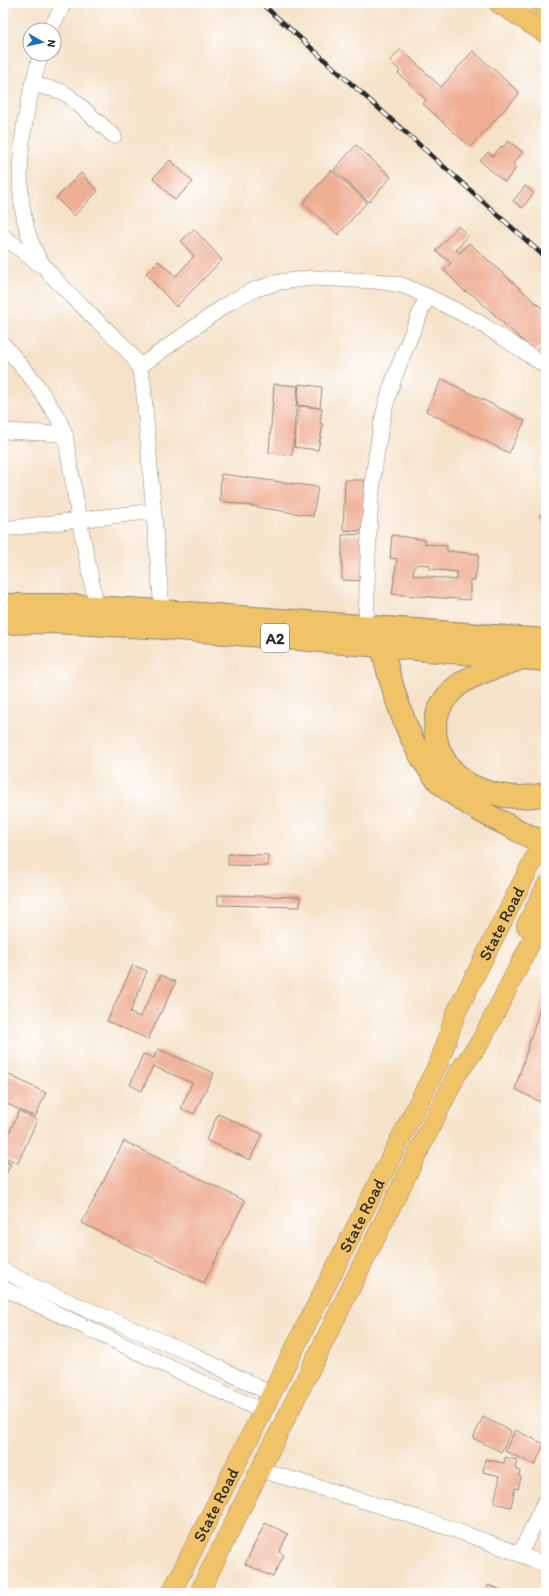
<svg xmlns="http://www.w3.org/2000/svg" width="549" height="1596" font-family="Itim,sans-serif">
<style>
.building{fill:#efaf95;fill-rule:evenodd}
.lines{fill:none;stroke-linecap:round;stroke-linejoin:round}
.minor-casing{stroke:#90867a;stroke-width:16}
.major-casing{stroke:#90867a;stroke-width:20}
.highway-casing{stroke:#90867a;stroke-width:24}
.minor{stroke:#fff;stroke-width:15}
.major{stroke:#f1c369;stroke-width:19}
.highway{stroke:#f1c369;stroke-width:22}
.rail-casing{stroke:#2b2b2b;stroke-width:4.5}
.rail{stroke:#fff;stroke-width:3;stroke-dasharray:9;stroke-linecap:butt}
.labels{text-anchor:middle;stroke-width:3.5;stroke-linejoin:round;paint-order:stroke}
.shield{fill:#fff;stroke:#6b6b6b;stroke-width:1}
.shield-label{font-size:16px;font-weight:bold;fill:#2b2b2b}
.street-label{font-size:17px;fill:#2b2b2b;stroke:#fff}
</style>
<rect width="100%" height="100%" fill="#fff"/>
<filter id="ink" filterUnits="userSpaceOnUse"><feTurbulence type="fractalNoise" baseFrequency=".025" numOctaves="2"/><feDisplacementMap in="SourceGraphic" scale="8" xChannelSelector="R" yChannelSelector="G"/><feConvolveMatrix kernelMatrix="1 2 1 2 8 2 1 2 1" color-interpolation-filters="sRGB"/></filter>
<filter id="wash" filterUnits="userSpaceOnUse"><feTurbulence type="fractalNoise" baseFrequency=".012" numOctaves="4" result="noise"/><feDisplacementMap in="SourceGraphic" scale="16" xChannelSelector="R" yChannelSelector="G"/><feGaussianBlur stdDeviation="0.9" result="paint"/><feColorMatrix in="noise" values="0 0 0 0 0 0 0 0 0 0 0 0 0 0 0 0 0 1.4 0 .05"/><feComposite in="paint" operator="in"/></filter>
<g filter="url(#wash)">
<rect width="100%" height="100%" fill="#f5e2c9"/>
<g id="blocks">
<!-- building -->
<g class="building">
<polygon points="401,49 441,87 473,51 520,93 470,147 423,104 426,100 398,73 400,71 390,61"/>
<polygon points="508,141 523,152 513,164 516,168 505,182 480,161 488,152 493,156 501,146 503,147"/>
<polygon points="356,145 391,177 369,202 334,170"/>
<polygon points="170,160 193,182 175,200 153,178"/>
<polygon points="331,170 367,202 338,235 303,203"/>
<polygon points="81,173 98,191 74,216 56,198"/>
<polygon points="525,186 534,193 522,208 513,201"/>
<polygon points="458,226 468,236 456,250 460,253 469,243 546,312 546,340 535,352 472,294 464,291 444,270 451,263 436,251"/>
<polygon points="194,229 222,260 176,307 146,273 158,261 176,276 194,256 181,241"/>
<polygon points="442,379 525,421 509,453 426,411"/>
<polygon points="274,384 298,386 292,455 269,453"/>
<polygon points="299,384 322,387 320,408 297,405"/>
<polygon points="299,406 322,408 320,423 323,424 318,450 294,447"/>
<polygon points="221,474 318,487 313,516 220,501"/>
<polygon points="345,480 365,480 365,531 343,530"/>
<polygon points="546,510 546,524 539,516"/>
<polygon points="364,534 365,581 342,580 342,535"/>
<path d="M392,535L425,540V544L447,546V551L479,554L475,580H470V600L392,594L397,559L390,558ZM418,564L430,565V569L457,572L456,580L413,575L414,567Z"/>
<polygon points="228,854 268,855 268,866 228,865"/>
<polygon points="218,895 300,897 300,907 218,905"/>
<polygon points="133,965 147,971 130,1013 140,1017 161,975 176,982 148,1039 107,1021"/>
<polygon points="546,989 546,1059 544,1065 546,1066 546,1105 515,1089"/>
<polygon points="158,1049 214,1073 194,1114 181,1108 192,1083 153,1066 142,1091 130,1085 143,1054 154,1058"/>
<polygon points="3,1072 46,1093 35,1117 3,1102"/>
<polygon points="19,1111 37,1120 18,1163 3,1156 3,1146"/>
<polygon points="218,1114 262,1134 250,1160 206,1140"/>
<polygon points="124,1141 245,1201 204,1283 82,1223"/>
<polygon points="3,1160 11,1164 3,1180"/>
<polygon points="483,1417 511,1431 501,1452 473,1438"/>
<polygon points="515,1430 544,1444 535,1465 505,1451"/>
<polygon points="505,1457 517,1460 515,1469 520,1471 519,1476 521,1477 518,1489 515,1488 511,1507 494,1503 500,1476 483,1472 485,1459 504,1463"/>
<polygon points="265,1523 288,1534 279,1552 284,1555 273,1577 245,1564"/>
<polygon points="488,1585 506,1592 506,1593 485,1593"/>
</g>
</g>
</g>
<g filter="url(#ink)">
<use href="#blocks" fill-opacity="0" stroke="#90867a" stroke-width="1"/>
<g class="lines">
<!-- minor casing -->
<g class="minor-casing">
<g id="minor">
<polyline points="50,30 64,3"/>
<path d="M41,54C23,114 7,194 36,253C45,273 75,298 90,314C105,329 131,349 139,368C141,372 141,378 143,383L162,611"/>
<polyline points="32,84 60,91 69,96 114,136"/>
<polyline points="3,236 40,265"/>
<polyline points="427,296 477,321 546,366"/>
<polyline points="3,344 34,381 58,418 65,434 79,519 97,608"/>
<path d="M139,367L230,302L253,290L280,282L312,278L375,281L402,285L427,296C413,332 396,367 386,404C368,477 368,553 366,628"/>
<polyline points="3,431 65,434"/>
<polyline points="3,529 154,511"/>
<polyline points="3,1270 37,1288 194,1355 271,1394"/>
<polyline points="3,1288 262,1411"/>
<path d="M261,1470C357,1499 454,1526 546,1565"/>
<polyline points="520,1554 546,1499"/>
</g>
</g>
<!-- major casing -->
<g class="major-casing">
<g id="major">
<polyline points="498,3 546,34"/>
<polyline points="537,3 546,9"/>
<polyline points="526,926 546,886"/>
<path id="s1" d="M171,1593L440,1060L456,1013L546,835"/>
<polyline points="199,1593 457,1074 481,1041 546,913"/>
</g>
</g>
<!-- highway casing -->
<g class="highway-casing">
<g id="highway">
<polyline points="3,605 60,605 162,611 546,640"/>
<polyline points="3,623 53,622 167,628 546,660"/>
<path d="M382,647C392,689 412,761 447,789C476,812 510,825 542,843"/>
<path d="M519,659C499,667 467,675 453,690C427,715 431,749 455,773C460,778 466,783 472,786C496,797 520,800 546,794"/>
</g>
</g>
<!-- minor -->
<use href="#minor" class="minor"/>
<!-- major -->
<use href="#major" class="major"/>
<!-- highway -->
<use href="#highway" class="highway"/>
<!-- rail casing -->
<g class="rail-casing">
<polyline id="rail" points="261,3 546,258"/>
</g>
<!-- rail -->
<use href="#rail" class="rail"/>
</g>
</g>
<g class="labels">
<!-- shield labels -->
<rect class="shield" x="261" y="624" width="28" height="28" rx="3"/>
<g class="shield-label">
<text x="275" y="644">A2</text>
</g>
<!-- street labels -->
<g class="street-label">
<text dy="6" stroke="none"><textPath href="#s1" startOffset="747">State Road</textPath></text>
<text dy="6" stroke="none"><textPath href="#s1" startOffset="423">State Road</textPath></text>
<text dy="6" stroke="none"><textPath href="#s1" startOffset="99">State Road</textPath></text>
</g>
</g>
<!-- margin -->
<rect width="549" height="1596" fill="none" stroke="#fff" stroke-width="16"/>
<!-- north arrow -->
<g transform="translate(42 42) rotate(98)"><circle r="19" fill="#ffffff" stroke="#aaaaaa"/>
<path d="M0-3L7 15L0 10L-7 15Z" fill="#1f6fb2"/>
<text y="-6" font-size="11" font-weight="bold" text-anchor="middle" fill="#2b2b2b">N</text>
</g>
</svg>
